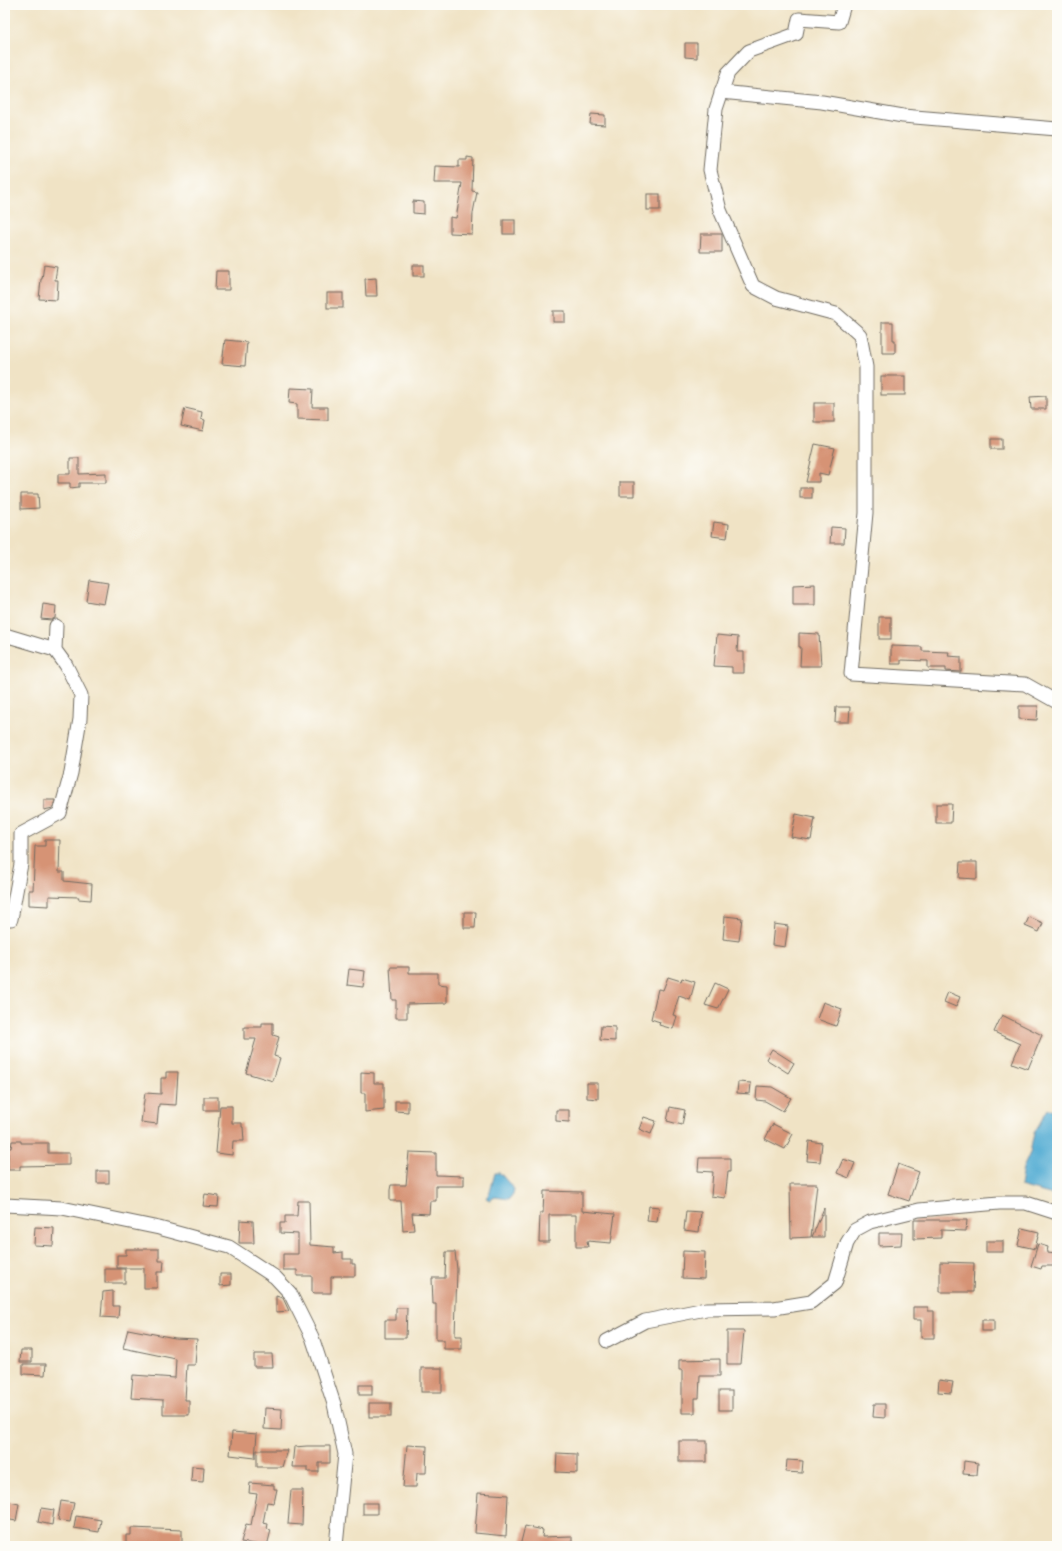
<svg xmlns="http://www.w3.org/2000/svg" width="1062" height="1551" font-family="Sriracha,sans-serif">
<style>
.water{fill:#57aed4;stroke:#416c80}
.building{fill:#d69374}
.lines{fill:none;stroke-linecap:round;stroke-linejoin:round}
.street-casing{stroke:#706b61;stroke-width:15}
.street{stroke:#fff;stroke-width:13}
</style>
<rect width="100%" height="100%" fill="#fdfcf7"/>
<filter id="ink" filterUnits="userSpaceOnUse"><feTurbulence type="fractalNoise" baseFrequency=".025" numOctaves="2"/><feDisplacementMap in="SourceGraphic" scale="8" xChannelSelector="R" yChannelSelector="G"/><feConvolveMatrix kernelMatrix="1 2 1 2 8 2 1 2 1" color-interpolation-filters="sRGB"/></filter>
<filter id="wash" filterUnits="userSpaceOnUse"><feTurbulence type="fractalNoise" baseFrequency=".012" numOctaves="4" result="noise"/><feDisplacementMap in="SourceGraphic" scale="16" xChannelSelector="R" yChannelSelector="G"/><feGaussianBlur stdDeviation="0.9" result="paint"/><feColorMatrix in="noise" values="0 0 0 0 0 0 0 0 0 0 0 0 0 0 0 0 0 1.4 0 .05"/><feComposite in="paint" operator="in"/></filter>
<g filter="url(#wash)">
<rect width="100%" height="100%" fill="#f0e3c5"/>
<!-- water -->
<g class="water">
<polygon points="1048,1109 1057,1110 1057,1196 1020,1186 1023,1168 1030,1153 1034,1133"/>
<polygon points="495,1173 500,1173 514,1189 513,1194 509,1199 495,1197 490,1200 486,1198 490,1192"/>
</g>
<g id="blocks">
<!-- building -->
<g class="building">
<polygon points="685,43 697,43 697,58 685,57"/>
<polygon points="591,114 605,115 605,125 590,124"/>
<polygon points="467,157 473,158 472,191 477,192 473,213 472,234 450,233 450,217 456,218 462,183 434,183 435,166 459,167 459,160 467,160"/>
<rect x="647" y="194" width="13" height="16"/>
<polygon points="413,201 424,202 424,214 413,213"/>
<rect x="503" y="220" width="12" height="14"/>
<polygon points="701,234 722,234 722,252 700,252"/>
<polygon points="44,265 57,267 55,280 58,280 57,300 39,299 41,279 42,279"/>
<rect x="413" y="265" width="11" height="11"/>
<polygon points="216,271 229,271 229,290 215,290"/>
<polygon points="376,278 377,296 366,296 365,279"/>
<rect x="327" y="293" width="16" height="15"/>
<rect x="553" y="311" width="12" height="11"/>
<polygon points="882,322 893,322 893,340 895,340 895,353 882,353"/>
<polygon points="225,340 247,342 245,366 222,364"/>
<rect x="881" y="376" width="24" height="19"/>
<polygon points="290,388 313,389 312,407 328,407 328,420 297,419 297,404 289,403"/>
<polygon points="1046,396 1046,409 1031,409 1030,397"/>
<rect x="814" y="403" width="20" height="19"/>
<polygon points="185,408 202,412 201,419 205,420 203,431 181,426"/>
<rect x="991" y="439" width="11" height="10"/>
<polygon points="815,444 835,448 828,475 819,473 819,482 806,482"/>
<polygon points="70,458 79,458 79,474 106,473 106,483 79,483 79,487 70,488 70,483 58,483 58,474 70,474"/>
<rect x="620" y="482" width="14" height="14"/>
<rect x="800" y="488" width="12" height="10"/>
<polygon points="21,494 38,494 39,508 21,509"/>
<polygon points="714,522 729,524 727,538 712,536"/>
<polygon points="831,527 845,528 844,543 830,543"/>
<polygon points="89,580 108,583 104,604 86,601"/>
<polygon points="815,584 815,605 793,605 793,585"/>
<polygon points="43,604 56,606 55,618 51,620 41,619"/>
<rect x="879" y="617" width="12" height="22"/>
<polygon points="799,633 819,634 821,666 800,666 801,647 799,647"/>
<polygon points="717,635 738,637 737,652 744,652 744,673 732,673 732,667 714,666"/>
<polygon points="891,646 922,647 922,651 949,652 948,656 961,657 961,672 946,671 946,668 928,668 928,661 901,660 901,664 891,664"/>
<polygon points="1019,706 1038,706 1037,720 1019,719"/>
<polygon points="836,707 850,707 849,722 835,722"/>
<polygon points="44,800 55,800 53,808 44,810"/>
<polygon points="936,804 952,804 951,823 936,823"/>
<polygon points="796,814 815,818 811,840 791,837"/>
<polygon points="45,840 60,840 59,872 64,872 64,881 92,884 91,900 78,899 79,897 49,896 49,906 29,905 29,890 33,890 35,846 45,846"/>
<polygon points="960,862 977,862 977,879 959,878"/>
<polygon points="464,912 476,912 475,928 464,928"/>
<polygon points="725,916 742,918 739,941 723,939"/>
<polygon points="1029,917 1043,923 1039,932 1025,926"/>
<polygon points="774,924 788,926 785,947 772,945"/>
<polygon points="390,967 409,967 409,973 438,973 438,984 447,985 447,1003 407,1004 407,1018 396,1018 396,1000 392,1000"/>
<polygon points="349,969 365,971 363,987 347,985"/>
<polygon points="668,977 681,981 682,978 695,982 690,1000 679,996 673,1015 677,1016 673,1029 659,1025 660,1022 651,1019 658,989 663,990"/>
<polygon points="715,983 728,989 718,1009 705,1005"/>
<polygon points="948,992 960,997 956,1007 944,1002"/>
<polygon points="823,1002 842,1009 836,1026 817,1019"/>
<polygon points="1002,1015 1042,1035 1028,1069 1012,1063 1020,1044 994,1032"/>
<polygon points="262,1023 273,1023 273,1035 279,1037 274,1056 280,1058 273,1081 246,1073 256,1039 244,1039 244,1027 262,1027"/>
<polygon points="601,1026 615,1027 615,1041 600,1040"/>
<polygon points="772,1049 794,1063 788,1073 766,1059"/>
<polygon points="166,1072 178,1072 176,1105 159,1104 157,1124 141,1122 145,1093 161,1094 161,1078 166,1078"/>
<polygon points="361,1072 374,1073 374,1083 384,1083 384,1110 365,1112 365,1093 361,1093"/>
<polygon points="738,1082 751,1083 750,1094 737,1093"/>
<polygon points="587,1083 598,1083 598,1099 587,1098"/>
<polygon points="757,1086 772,1087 791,1098 783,1111 765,1101 756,1100"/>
<rect x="204" y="1097" width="14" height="13"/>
<polygon points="395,1101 408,1101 408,1112 395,1111"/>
<polygon points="220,1106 232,1106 232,1123 242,1123 242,1127 243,1127 244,1141 233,1141 232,1155 216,1153"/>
<polygon points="670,1107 685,1110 682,1125 667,1121"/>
<polygon points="556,1110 569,1110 569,1122 556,1121"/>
<polygon points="644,1117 656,1121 651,1134 639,1129"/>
<polygon points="773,1124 793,1134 785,1149 765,1139"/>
<polygon points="12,1141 21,1141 21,1143 48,1143 48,1153 69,1153 69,1165 20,1166 20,1170 8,1170 8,1148 11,1148"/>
<polygon points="809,1141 822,1143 820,1162 807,1161"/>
<polygon points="409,1152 436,1153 436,1175 464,1176 464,1186 436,1186 436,1201 430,1201 429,1214 412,1213 414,1230 403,1231 401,1201 390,1201 390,1190 391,1185 406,1185"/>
<polygon points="699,1158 730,1158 730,1172 728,1172 725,1198 711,1196 713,1172 698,1171"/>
<polygon points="843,1159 855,1163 849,1178 837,1173"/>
<polygon points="898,1164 919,1172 909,1201 888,1194"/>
<rect x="97" y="1171" width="12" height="12"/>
<polygon points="790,1184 817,1184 811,1237 791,1238"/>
<polygon points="544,1191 582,1192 582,1211 615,1214 611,1243 587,1241 588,1247 576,1247 576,1215 549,1215 549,1242 539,1242 540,1213 543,1213"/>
<polygon points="205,1194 219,1196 218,1207 203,1206"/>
<polygon points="298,1201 309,1201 310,1245 334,1247 334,1253 343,1252 343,1259 352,1259 352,1264 355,1264 355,1276 333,1276 334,1277 331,1277 331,1293 315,1293 312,1292 312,1276 297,1276 297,1270 283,1270 283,1254 298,1254 298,1234 280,1233 280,1223 285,1223 285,1216 297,1216"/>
<polygon points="649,1206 659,1207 657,1222 647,1221"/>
<polygon points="824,1208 824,1237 812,1237"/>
<polygon points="686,1211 701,1212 699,1232 684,1230"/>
<polygon points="240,1220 253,1221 254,1243 239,1243"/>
<polygon points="914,1220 967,1220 966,1231 941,1230 941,1238 914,1239"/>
<polygon points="35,1227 54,1228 53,1246 34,1245"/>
<polygon points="1022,1228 1039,1232 1035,1249 1018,1245"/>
<polygon points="879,1233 902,1233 901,1245 879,1246"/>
<rect x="986" y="1241" width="17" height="11"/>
<polygon points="1038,1244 1048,1247 1047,1252 1057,1253 1057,1266 1042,1266 1041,1269 1031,1266"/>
<polygon points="126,1249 159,1249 159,1261 164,1261 163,1272 157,1272 157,1288 144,1288 144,1268 117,1268 117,1255 126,1255"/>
<polygon points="683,1251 705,1252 704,1279 682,1278"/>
<polygon points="446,1252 455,1252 457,1269 455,1336 462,1336 462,1349 444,1349 444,1340 436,1340 436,1304 433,1304 432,1278 445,1278"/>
<polygon points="940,1262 974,1263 973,1292 940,1292"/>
<rect x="105" y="1269" width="20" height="14"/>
<polygon points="220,1274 231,1274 231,1285 220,1286"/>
<polygon points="113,1291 113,1306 119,1306 118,1318 101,1317 103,1292"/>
<polygon points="276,1296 283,1298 289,1311 276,1312"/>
<polygon points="913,1307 928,1307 928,1311 934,1311 934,1338 921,1338 921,1320 913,1320"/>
<polygon points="396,1308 407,1308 406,1338 385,1338 385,1320 396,1320"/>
<rect x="982" y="1320" width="12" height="11"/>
<polygon points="128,1329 175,1338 197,1339 195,1365 187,1365 185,1400 189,1400 189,1415 163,1415 163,1400 131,1398 133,1375 175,1378 176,1359 123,1348"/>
<polygon points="727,1331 744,1331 741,1364 727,1364"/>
<polygon points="21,1350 32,1350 32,1362 20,1362"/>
<polygon points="254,1354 272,1354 273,1367 254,1367"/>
<polygon points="720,1359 720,1376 700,1376 699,1398 695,1398 695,1413 682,1413 682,1370 679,1370 679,1360"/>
<polygon points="23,1364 46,1364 45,1375 23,1374"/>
<rect x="421" y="1368" width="21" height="24"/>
<polygon points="939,1380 953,1382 951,1393 938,1392"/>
<rect x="359" y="1385" width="13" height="10"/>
<rect x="719" y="1391" width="13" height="19"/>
<rect x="369" y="1403" width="22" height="14"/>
<polygon points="874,1404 885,1404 885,1418 873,1417"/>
<polygon points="265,1408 282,1409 281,1430 264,1429"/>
<polygon points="232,1432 257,1434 255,1458 230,1455"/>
<rect x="679" y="1441" width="28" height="21"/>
<polygon points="407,1445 427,1446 426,1473 417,1473 416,1487 403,1487"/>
<polygon points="307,1446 330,1446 330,1463 319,1463 319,1472 308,1472 308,1467 292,1467 294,1447"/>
<polygon points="257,1450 287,1450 282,1467 257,1467"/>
<polygon points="557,1453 577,1454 577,1473 556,1472"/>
<polygon points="787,1460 803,1461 802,1473 786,1472"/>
<polygon points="964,1461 978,1463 977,1475 963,1474"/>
<polygon points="192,1466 204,1467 203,1482 191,1481"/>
<polygon points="250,1483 274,1485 274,1489 277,1489 274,1503 267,1502 263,1523 268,1524 267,1529 271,1530 267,1546 241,1542 246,1524 251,1525 257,1494 249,1493"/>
<polygon points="291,1490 303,1490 302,1525 288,1524"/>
<polygon points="478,1493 508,1495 506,1536 475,1533"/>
<polygon points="5,1501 19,1504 16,1521 5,1519"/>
<polygon points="61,1501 74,1503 70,1522 58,1520"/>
<rect x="363" y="1503" width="14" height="11"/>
<polygon points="41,1508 54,1510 52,1525 38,1522"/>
<polygon points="76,1516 101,1520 99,1532 74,1528"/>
<polygon points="525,1526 543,1530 542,1537 572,1536 572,1546 520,1546"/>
<polygon points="131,1528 182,1530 182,1546 126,1545 126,1535 131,1535"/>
</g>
</g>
</g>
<g filter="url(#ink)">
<use href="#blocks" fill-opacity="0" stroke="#706b61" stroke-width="1"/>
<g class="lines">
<!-- street casing -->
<g class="street-casing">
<g id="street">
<polyline points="844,5 839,22 799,19 796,34 749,51 728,73 716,109 710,170 720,210 753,286 776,298 836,314 860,335 866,367 866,513 851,674 1025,684 1057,702"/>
<polyline points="721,92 822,102 903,116 1057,129"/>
<polyline points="5,635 55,650"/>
<polyline points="5,919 11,919 21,864 21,834 60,813 71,773 80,719 81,695 66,665 55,650 56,626"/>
<polyline points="5,1205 62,1208 159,1228 229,1247 275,1277 290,1293 312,1337 334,1404 345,1454 336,1546"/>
<polyline points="607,1341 645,1321 706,1309 774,1308 811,1302 835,1283 847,1243 855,1230 870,1222 919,1210 999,1203 1026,1203 1057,1213"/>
</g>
</g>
<!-- street -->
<use href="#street" class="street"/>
</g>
</g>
<!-- margin -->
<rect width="1062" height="1551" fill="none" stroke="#fdfcf7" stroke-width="20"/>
</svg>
